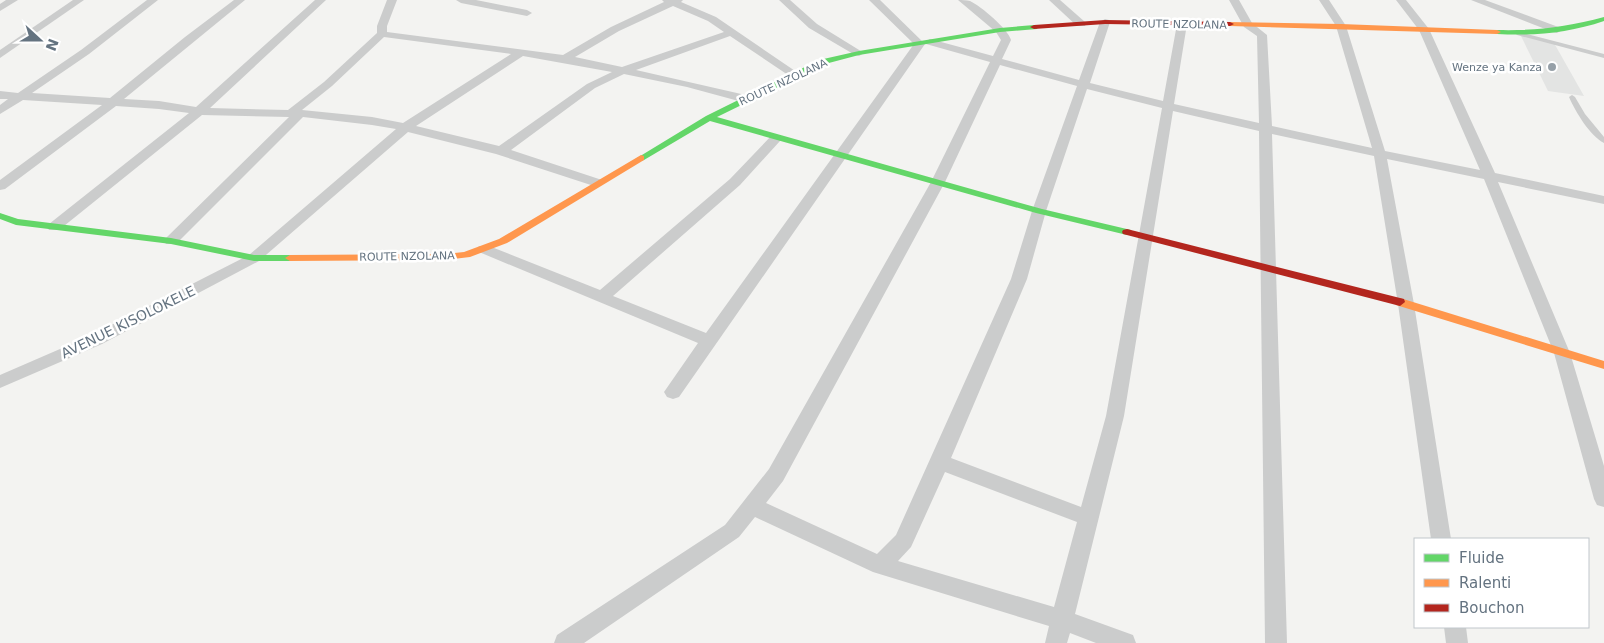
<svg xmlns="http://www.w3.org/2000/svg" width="1604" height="643" font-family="'DejaVu Sans',sans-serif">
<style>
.built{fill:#e3e4e3}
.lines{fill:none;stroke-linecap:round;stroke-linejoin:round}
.lane{fill:#cbcccc;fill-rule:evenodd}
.street{fill:#cbcccc;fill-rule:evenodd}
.fast{fill:#63d668;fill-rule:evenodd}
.slow{fill:#ff974d;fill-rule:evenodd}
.jam{fill:#b3261e;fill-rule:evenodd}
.poi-dot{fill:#96a0a8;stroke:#fff;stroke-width:2}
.labels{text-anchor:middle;stroke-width:5;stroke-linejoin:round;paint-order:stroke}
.far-street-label{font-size:11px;fill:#647380;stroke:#fff}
.far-poi-label{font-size:11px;fill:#647380;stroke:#fff;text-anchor:end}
.street-label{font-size:14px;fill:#647380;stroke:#fff}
</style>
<rect width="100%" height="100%" fill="#f3f3f1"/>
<!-- built -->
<polygon class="built" points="1520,34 1554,43 1584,96 1548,91"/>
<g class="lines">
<!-- lane -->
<g class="lane">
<polygon points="1519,32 1604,54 1604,58 1517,35 1516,34"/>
<path d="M1572,95L1575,97L1585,114L1604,137V143C1590,136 1575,111 1569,97Z"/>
</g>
<!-- street -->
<g class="street">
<polygon points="6,0 18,0 0,11 0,4"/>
<polygon points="73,0 84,0 0,58 0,50"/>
<path d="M147,0H158L89,54L32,93L110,98L185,37L234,0H245L124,99L159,101L196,107L315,0H326L210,108L288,110L324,82L377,33V26L387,0H397L387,26V32L563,55L611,27L664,2L662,0H683L681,2L716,17L801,75L799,77H791L730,36L636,70L750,96L752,99L750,102L746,103L687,87L624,74L595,88L511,150L602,180L604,183L597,187L496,154L408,132L259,261L102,344L0,388V375L90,336L249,255L396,129L372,125L303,117L176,244H166L164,241L166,238L289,117L202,115L59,230H49L47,227L49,224L189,113L159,109L116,106L5,189L0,190V180L102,105L23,100L0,114V105L8,99H0V91L18,93L81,50ZM673,6L708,21L724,32L622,67L575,57L619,31ZM384,37L511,54L403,123L372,117L302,110L332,86ZM523,56L612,72L587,84L499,146L416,126Z"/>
<polygon points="456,0 476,0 527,10 532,13 527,16 461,3"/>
<polygon points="779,0 790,0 817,24 864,53 859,56 855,55 809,28"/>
<polygon points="869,0 880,0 925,44 679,397 673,399 667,397 664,392 698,343 479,252 477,249 479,246 489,246 600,290 730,179 772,135 780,135 782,138 780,141 740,185 613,296 706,333 914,44"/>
<path d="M958,0C962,0 967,0 970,1C981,6 1008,29 1011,40L1002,59L1079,80L1100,22L1105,19L1109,20L1110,22L1090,83L1163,101L1177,24L1178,22H1186L1187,24L1174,104L1259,123L1257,36L1244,27L1229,0H1239L1252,23L1267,35L1272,126L1372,148L1336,26L1319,0H1329L1346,26L1385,151L1480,170L1419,30L1396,0H1406L1429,29L1495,173L1604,196V204L1498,182L1570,353L1604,466V507L1597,505L1594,499L1554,353L1484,179L1387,159L1414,304L1451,539H1431L1398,304L1374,156L1272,134L1287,643H1265L1259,131L1173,111L1124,416L1075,614L1133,635L1136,643H1096L1070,633L1067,643H1045L1049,626L873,572L755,517L739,537L584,643H554L557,635L725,525L769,469L931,182L990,62L926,44L925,42L930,39L993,56L1001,40L996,32ZM1000,65L1077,86L1032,211L1011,279L896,535L877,554L766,503L783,481L945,182ZM1087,89L1162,108L1106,416L1081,507L951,458L1027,279L1046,211ZM945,472L1077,522L1054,607L898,561L911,547Z"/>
<polygon points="1049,0 1060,0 1085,22 1086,24 1085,26 1077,26"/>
<polygon points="1471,0 1485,0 1561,28 1562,30 1557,33 1553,32"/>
<polygon points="1444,627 1466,627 1468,643 1446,643"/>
</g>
<!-- fast -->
<g class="fast">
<path d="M1604,17V21C1569,33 1534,36 1497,34L1493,32L1497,30C1536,31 1567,27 1604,17Z"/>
<polygon points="1034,25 1038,27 1037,29 1000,32 859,55 825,64 717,117 1042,209 1131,230 1132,232 1131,234 1127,235 1036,213 710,121 644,160 641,161 637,158 706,116 819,60 859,51 1000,28"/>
<polygon points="0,213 18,219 171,238 254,255 290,255 295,258 290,261 254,261 171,244 16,225 0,219"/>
</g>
<!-- slow -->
<g class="slow">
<polygon points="1227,22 1341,24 1497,30 1501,32 1497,34 1230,26 1227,26"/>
<polygon points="641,155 644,156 644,160 507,243 470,257 445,260 290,261 285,258 290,255 445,254 464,252 499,239"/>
<polygon points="1400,298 1604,361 1604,369 1396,305 1395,302"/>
</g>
<!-- jam -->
<g class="jam">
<polygon points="1105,20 1230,22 1234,24 1230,26 1105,24 1034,29 1030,27 1034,25"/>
<polygon points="1127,229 1404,299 1405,302 1400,306 1123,234 1122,232 1123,230"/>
</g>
</g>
<!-- markers -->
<circle class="poi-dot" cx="1552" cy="67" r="5"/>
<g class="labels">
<!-- far-street labels -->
<g class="far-street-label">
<text transform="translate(1179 24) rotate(1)" y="4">ROUTE NZOLANA</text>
<text transform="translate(783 82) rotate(-25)" y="4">ROUTE NZOLANA</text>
<text transform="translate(407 256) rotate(-1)" y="4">ROUTE NZOLANA</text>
</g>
<!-- far-poi labels -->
<g class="far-poi-label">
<text x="1542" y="71">Wenze ya Kanza</text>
</g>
<!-- street labels -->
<g class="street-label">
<text transform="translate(128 322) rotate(-26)" y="5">AVENUE KISOLOKELE</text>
</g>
</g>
<!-- legend -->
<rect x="1414" y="538" width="175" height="90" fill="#ffffff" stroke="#c1c7cc"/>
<rect x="1424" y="554" width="25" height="8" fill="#63d668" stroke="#c1c7cc"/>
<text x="1459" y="563" font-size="15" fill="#647380">Fluide</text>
<rect x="1424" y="579" width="25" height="8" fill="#ff974d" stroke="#c1c7cc"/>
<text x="1459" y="588" font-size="15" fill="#647380">Ralenti</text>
<rect x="1424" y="604" width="25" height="8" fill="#b3261e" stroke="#c1c7cc"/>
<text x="1459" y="613" font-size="15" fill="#647380">Bouchon</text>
<!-- north arrow -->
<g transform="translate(40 40) rotate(111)" stroke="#ffffff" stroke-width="4" paint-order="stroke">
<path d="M0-4L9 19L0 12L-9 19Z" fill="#647380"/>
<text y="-8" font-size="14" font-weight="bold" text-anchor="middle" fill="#647380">N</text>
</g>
</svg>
